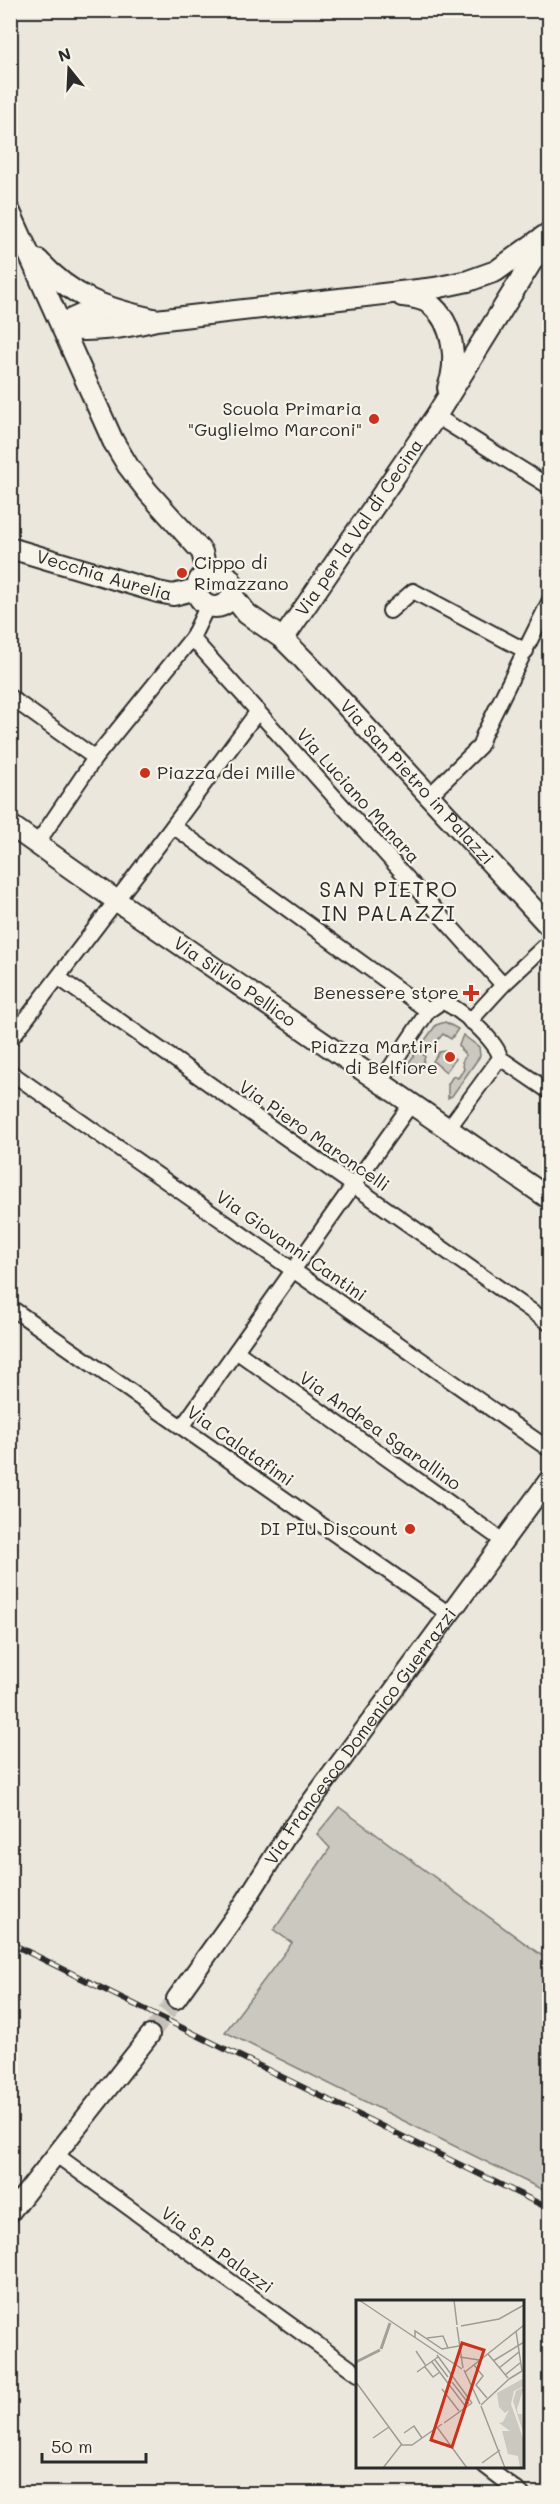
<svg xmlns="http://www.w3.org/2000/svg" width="560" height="2504" font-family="Mali,sans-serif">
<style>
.green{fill:#cbc8bf;stroke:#7b7a75;stroke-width:1.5}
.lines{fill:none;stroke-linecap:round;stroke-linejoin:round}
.tertiary-tunnel{stroke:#c5c1b9;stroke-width:18;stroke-dasharray:18 9;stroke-linecap:butt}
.minor-casing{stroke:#2b2b2b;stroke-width:18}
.tertiary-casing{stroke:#2b2b2b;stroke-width:22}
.secondary-casing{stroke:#2b2b2b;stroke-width:24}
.minor{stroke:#f7f3e8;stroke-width:14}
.tertiary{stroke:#f7f3e8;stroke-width:18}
.secondary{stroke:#f7f3e8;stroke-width:20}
.rail-casing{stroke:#2b2b2b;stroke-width:6}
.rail{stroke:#f7f3e8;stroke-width:4;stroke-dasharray:11;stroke-linecap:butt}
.poi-dot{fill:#c8321e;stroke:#f7f3e8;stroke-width:2}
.labels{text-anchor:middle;stroke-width:4.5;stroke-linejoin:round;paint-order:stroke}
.poi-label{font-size:18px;fill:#2b2b2b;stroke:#f7f3e8;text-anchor:end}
.street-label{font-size:18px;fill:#2b2b2b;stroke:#f7f3e8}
.quarter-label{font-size:21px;letter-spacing:1.5px;fill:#2b2b2b;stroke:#f7f3e8}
.inset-river{fill:none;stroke:#a29f98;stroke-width:3}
.inset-road{fill:none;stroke:#9e9c96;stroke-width:1.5}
.view{fill:#c8321e;fill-opacity:0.15;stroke:#c8321e;stroke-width:3}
.inset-edge{fill:none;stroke:#2b2b2b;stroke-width:3}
</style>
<rect width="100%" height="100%" fill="#ebe7dd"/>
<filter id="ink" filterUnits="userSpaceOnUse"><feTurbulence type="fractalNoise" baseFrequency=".0167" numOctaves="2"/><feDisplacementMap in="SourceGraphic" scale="12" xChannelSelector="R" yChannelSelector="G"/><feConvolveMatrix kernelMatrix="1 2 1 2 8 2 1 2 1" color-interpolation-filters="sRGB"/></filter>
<g filter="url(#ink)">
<!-- green -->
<g class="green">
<polygon points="445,1022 458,1029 451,1039 443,1034 432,1047 428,1044 422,1053 425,1057 422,1066 408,1069 407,1065 436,1025"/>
<polygon points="463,1035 479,1047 480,1056 452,1096 448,1098 448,1084 453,1076 458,1078 464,1069 462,1062 466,1055 461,1050 459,1045"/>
<polygon points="445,1051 455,1059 446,1072 433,1061 439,1052"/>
<polygon points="339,1807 549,1961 549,2193 225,2032 292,1943 274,1930 330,1848 317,1834"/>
</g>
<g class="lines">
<!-- tertiary-tunnel -->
<polyline class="tertiary-tunnel" points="150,2035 176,1999"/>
<!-- minor casing -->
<g class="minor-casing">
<g id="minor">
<polyline points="436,416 550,487"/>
<polyline points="390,611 413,591 526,651"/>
<polyline points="192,638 503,985"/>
<polyline points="10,697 95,758"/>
<polyline points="430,795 480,746 483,736 550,600"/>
<polyline points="173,826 428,1011"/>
<polyline points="36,845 95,758 192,638 208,605"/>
<polyline points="59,978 550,1324"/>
<polyline points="470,1021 503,985 550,941"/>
<polyline points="10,1040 173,826 258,711"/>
<polyline points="500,1058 550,1092"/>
<polyline points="10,1072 550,1450"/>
<path d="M380,1083L428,1011L441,1002C456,1004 499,1043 500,1058L448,1129"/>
<polyline points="10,1307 449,1614"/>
<polyline points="236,1351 503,1541"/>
<polyline points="182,1427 411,1104"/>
<polyline points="55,2154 358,2374"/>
<polyline points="485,2466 522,2494"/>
</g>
</g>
<!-- tertiary casing -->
<g class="tertiary-casing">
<g id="tertiary">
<path id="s1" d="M176,1999L241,1908L291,1829L550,1478"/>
<polyline points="10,2213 150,2035"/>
</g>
</g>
<!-- secondary casing -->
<g class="secondary-casing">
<g id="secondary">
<polyline points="10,212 113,441 128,466 148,492 202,552 207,573"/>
<path d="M38,260C73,298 104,308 153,319"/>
<path d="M402,296C411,297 422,298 430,304C454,323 458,362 448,388"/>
<polyline points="61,324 90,311 111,309"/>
<path d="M63,329C96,332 124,328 156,320L435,288L468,281L496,271L550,232"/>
<path id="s2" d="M10,548L158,592L173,595L197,589"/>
<circle cx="215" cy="589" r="18"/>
<path id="s3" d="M232,595L247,614L283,639L304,660L550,927"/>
<path id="s4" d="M283,639L436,416L544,242"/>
<path id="s5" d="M10,825L117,901L550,1199"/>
</g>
</g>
<!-- minor -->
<use href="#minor" class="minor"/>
<!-- tertiary -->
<use href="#tertiary" class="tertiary"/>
<!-- secondary -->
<use href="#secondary" class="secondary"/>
<!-- rail casing -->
<g class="rail-casing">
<polyline id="rail" points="10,1943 550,2209"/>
</g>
<!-- rail -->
<use href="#rail" class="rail"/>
</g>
</g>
<!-- markers -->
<g class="poi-dot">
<circle cx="374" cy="419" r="6"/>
<circle cx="182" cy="573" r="6"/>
<circle cx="145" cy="773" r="6"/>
<path d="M468 984h6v6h6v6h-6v6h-6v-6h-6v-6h6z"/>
<circle cx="450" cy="1057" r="6"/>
<circle cx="410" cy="1529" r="6"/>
</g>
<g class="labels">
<!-- poi labels -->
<g class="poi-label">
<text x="362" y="415">Scuola Primaria<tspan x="362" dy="21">"Guglielmo Marconi"</tspan></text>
<text x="194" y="569" text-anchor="start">Cippo di<tspan x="194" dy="21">Rimazzano</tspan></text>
<text x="157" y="779" text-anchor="start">Piazza dei Mille</text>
<text x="459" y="999">Benessere store</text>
<text x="438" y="1053">Piazza Martiri<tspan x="438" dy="21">di Belfiore</tspan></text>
<text x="398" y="1535">DI PIU Discount</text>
</g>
<!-- street labels -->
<g class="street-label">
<text dy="6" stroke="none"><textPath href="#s4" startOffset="135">Via per la Val di Cecina</textPath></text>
<text dy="6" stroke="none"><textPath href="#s2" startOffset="98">Vecchia Aurelia</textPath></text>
<text dy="6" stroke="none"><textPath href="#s3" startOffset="264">Via San Pietro in Palazzi</textPath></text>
<text transform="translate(358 796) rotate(48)" y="6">Via Luciano Manara</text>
<text dy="6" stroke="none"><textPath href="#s5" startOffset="274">Via Silvio Pellico</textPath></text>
<text transform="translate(314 1136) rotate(35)" y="6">Via Piero Maroncelli</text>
<text transform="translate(291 1246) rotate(35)" y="6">Via Giovanni Cantini</text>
<text transform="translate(380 1431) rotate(35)" y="6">Via Andrea Sgarallino</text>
<text transform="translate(240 1446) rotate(35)" y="6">Via Calatafimi</text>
<text dy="6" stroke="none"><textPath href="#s1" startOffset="321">Via Francesco Domenico Guerrazzi</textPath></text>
<text transform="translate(217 2250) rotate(36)" y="6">Via S.P. Palazzi</text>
</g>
<!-- quarter labels -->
<g class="quarter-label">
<text x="389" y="897">SAN PIETRO<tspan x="389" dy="24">IN PALAZZI</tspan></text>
</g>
</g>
<!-- overview -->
<g transform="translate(356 2300)">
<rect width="168" height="168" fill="#ebe7dd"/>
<path d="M168,78V86L158,91L155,104L168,141V167L164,168L162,156L152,154L146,131H154L143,123L147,122L153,110L149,113L143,107L141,93ZM168,87L161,109L162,114H166L168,135L157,101L160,91Z" fill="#cbc8bf"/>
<path class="inset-river" d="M25,49L34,23M0,62L24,50"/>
<path class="inset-road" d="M3,0L106,69M98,0L101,25M105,26L143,19L168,5M101,27L107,68M59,37V31L86,49L103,46M71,38L87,36L92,48M60,51L70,66M132,54L152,78M81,55L116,103M104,57L123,60M79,60L92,77M137,61L168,42M76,62L110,107M118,65L127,76L120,85L131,98M69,67L77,77L84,72M143,68L163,52M108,70L124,104M61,72L82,57M109,72L168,25M149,75L164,63M153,79L166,71L160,31M0,82L46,145M96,82L113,104M86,89L103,111M125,105L153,79M125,106L149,168M88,123L116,103M81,127L111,168M48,133L58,126L66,138M17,138L33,127M126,163L144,150M27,168L45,145H56L86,124"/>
<path class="view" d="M106,43L128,50L96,147L75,140Z"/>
<rect width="168" height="168" class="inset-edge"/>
</g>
<!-- margin -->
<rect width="560" height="2504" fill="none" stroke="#f7f3e8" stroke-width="36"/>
<rect x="18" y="18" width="524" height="2468" fill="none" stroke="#2b2b2b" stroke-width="2" filter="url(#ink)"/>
<!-- north arrow -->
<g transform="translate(69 69) rotate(342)" stroke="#f7f3e8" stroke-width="4.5" paint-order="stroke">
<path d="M0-4.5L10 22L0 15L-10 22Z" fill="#2b2b2b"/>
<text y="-9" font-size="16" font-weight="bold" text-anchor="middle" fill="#2b2b2b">N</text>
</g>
<!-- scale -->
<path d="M42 2453v9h104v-9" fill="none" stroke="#2b2b2b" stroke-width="3"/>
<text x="51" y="2453" font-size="18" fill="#2b2b2b" stroke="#f7f3e8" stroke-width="4.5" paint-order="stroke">50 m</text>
</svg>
